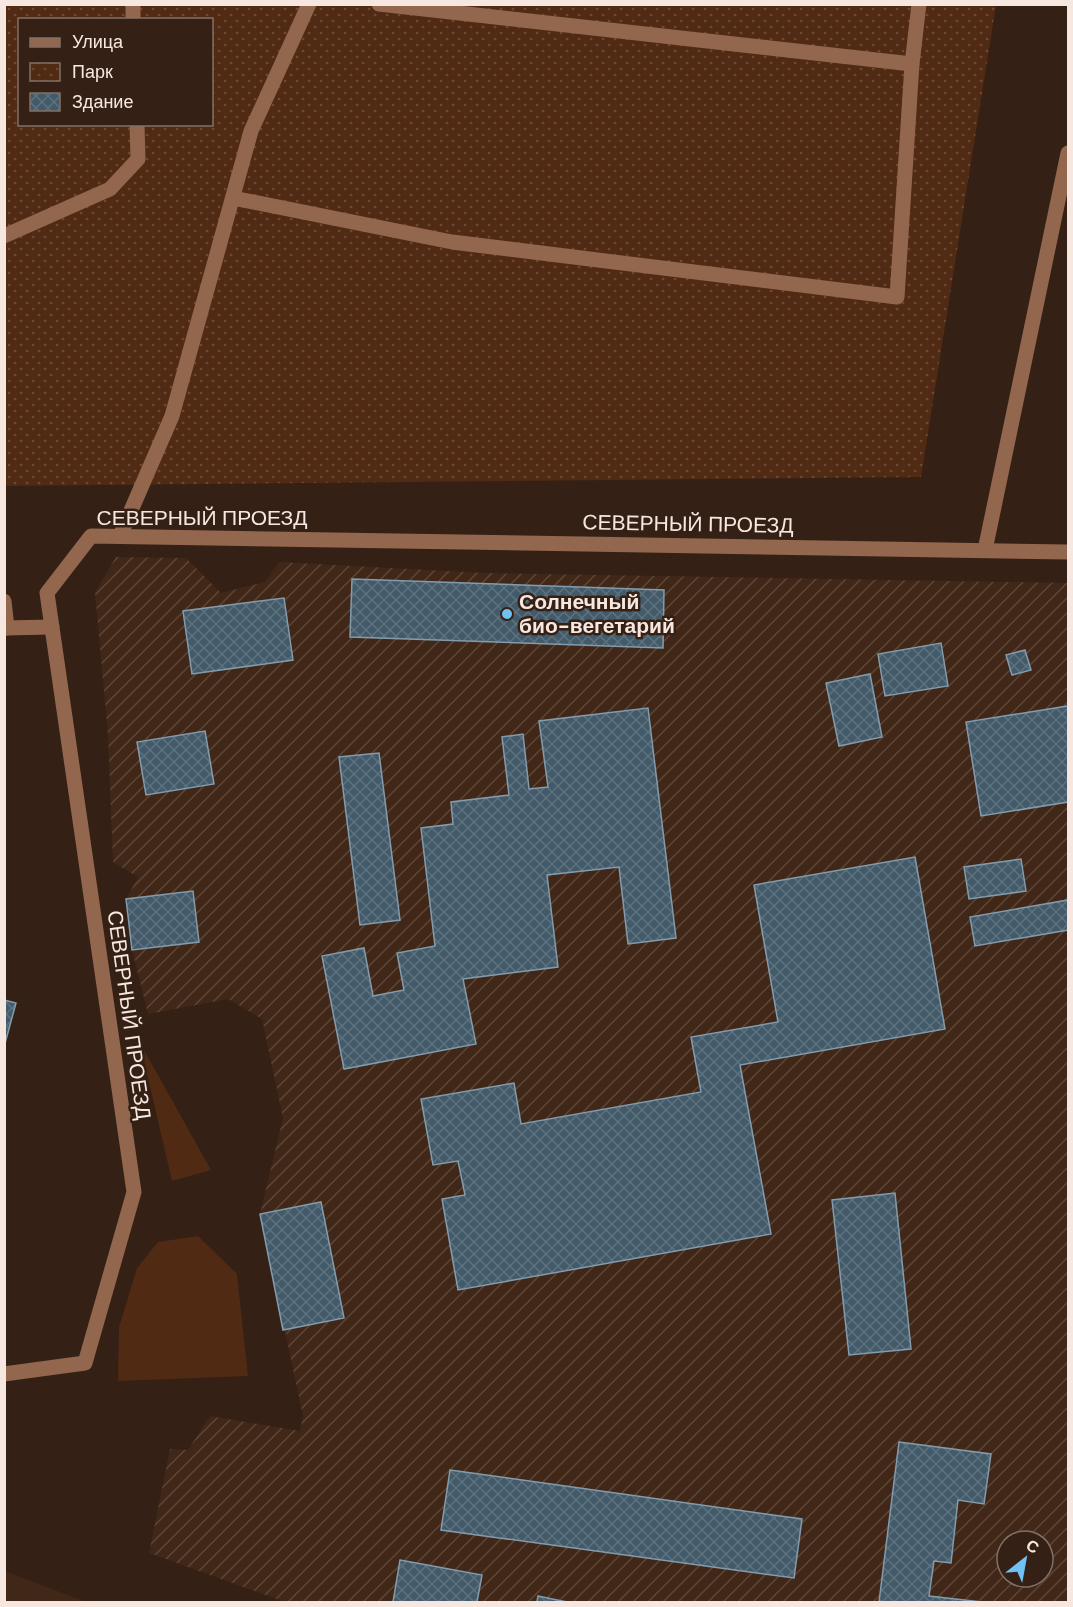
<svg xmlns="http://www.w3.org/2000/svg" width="1073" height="1607" font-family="'DM Sans',sans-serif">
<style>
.built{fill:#412717}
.industrial{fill:url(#industrial-furrows);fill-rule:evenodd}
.grass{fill:#502a13}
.park{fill:url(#park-dots);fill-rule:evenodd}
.building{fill:url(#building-cross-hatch);stroke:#839cad;stroke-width:1.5}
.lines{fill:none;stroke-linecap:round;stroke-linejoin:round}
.minor{stroke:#93664e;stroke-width:15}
.poi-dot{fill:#70c1f4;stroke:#352015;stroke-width:2}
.labels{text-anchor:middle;stroke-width:5;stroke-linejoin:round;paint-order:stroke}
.street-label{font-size:21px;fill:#f6e8e0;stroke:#352015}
.poi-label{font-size:21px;font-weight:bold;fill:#f6e8e0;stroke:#352015;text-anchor:start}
</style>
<defs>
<pattern id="industrial-furrows" width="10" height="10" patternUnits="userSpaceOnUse" patternTransform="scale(1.5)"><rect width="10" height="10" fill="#412717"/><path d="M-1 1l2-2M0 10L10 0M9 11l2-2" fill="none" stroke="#5d4638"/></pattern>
<pattern id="park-dots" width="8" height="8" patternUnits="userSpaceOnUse" patternTransform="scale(1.5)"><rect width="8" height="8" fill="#502a13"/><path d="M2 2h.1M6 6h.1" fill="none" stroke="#6a4935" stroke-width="1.8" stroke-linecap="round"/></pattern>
<pattern id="building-cross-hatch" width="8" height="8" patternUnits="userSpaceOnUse" patternTransform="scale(1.5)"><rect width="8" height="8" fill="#425a69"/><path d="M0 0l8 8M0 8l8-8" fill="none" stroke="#5e727e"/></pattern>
</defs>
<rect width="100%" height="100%" fill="#352015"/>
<!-- built -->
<polygon class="built" points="4,1571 5,1571 86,1602 5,1602"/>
<!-- industrial -->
<path class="industrial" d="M116,557L186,558L221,593L265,582L279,562L485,573L1068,583V1602H285L149,1553L170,1449L188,1450L210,1416L300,1431L303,1416L260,1214L283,1118L262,1019L228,999L148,1014L132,950L126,899L138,877L113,862L108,735L95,592ZM1007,1541H1043V1577H1007Z"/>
<!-- grass -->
<g class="grass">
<polygon points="140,1043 211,1170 172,1181"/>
<polygon points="198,1236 237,1274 248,1376 118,1381 119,1327 137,1268 158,1242"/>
</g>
<!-- park -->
<path class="park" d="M4,5H996L921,477L5,486ZM20,20H212V124H20Z"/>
<!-- building -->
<g class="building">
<polygon points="352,579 664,590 663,648 350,637"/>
<polygon points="284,598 293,660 192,674 183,611"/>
<polygon points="941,643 948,686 885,696 878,654"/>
<polygon points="1025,650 1031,670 1012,675 1006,655"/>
<polygon points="870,674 882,737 839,746 826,683"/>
<polygon points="1068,706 1068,802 981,816 966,722"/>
<polygon points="648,708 676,938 628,944 619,867 547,875 558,967 463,979 476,1044 344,1069 322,956 364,948 373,996 404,990 397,953 435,946 421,828 453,824 451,802 509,795 502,737 523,734 529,789 548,787 539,721"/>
<polygon points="205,731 214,784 146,795 137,742"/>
<polygon points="379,753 400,920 360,925 339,757"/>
<polygon points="915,857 945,1029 740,1065 771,1234 458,1290 442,1199 465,1195 458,1161 433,1165 421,1099 514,1083 521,1124 701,1092 691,1037 778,1022 754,885"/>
<polygon points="1021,859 1026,891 969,899 964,867"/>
<polygon points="193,891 199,942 132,950 126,899"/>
<polygon points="1068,900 1068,930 975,946 970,917"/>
<polygon points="4,1000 16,1003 4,1047"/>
<polygon points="895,1193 911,1349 849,1355 832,1200"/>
<polygon points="321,1202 344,1318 283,1330 260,1214"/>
<polygon points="899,1442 991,1454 984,1504 958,1500 951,1563 934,1561 929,1596 982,1602 879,1602"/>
<polygon points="450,1470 802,1519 794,1578 441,1530"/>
<polygon points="400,1560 482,1575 477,1602 393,1602"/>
<polygon points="538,1596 567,1602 537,1602"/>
</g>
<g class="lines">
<!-- minor -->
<g class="minor">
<polyline points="133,4 133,20"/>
<polyline points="379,4 912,64"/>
<polyline points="233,198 452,242 897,297 912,64 919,4"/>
<polyline points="4,236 110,189 138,159 137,124"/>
<polyline points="120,536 172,416 251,131 309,4"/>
<polyline points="985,550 1068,153"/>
<polyline points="4,601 7,628"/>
<polyline points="4,628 52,627"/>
<polyline points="4,1374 85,1363 134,1192 47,593 91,536 1068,552"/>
</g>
</g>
<!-- markers -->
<circle class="poi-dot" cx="507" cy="614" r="6"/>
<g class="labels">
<!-- street labels -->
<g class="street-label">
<text x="202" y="525">СЕВЕРНЫЙ ПРОЕЗД</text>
<text transform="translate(688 524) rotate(1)" y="7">СЕВЕРНЫЙ ПРОЕЗД</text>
<text transform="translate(129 1015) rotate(82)" y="7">СЕВЕРНЫЙ ПРОЕЗД</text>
</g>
<!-- poi labels -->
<g class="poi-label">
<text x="519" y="609">Солнечный<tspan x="519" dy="24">био-вегетарий</tspan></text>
</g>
</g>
<!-- border -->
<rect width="1073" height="1607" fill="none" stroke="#f6e8e0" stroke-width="12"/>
<!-- legend -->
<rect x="18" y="18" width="195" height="108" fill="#352015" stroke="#827066" stroke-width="1.5"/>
<rect x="30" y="38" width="30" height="9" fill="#93664e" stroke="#827066" stroke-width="1.5"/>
<text x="72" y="48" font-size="18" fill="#f6e8e0">Улица</text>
<rect x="30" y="63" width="30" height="18" fill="url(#park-dots)" stroke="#827066" stroke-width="1.5"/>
<text x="72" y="78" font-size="18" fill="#f6e8e0">Парк</text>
<rect x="30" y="93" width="30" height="18" fill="url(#building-cross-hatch)" stroke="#827066" stroke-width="1.5"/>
<text x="72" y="108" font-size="18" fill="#f6e8e0">Здание</text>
<!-- north arrow -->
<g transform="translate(1025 1559) rotate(31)"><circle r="28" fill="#352015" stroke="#827066" stroke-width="1.5"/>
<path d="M0-4.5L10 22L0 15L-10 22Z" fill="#70c1f4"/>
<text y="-9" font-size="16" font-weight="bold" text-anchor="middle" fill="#f6e8e0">С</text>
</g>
</svg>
